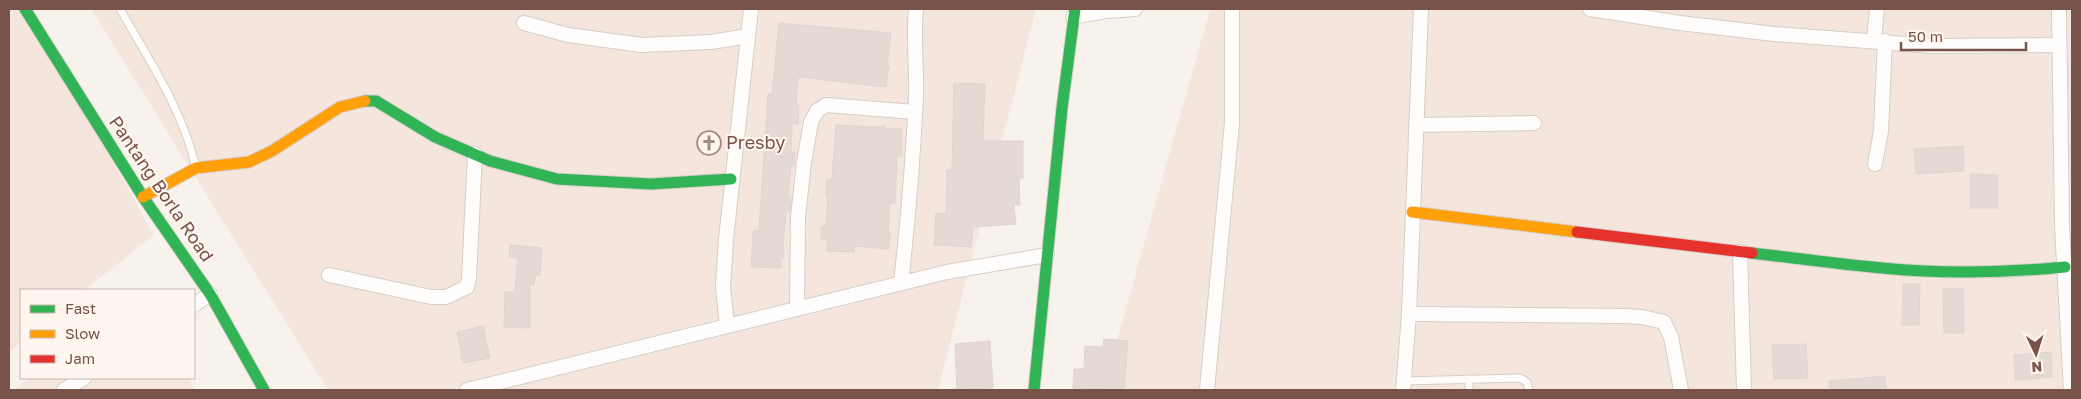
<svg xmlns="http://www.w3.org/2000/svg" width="2081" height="399" font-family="'Golos Text',sans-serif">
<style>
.residential{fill:#f4e6dd}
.building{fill:#e5d9d4;stroke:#e1d4cf}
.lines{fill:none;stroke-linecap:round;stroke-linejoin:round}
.lane-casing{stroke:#d7cdca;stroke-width:9}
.street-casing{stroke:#d7cdca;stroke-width:16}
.fast-casing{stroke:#d9ceca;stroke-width:13}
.slow-casing{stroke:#d9ceca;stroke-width:13}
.jam-casing{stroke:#d9ceca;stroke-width:13}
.lane{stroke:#fefdfc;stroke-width:7}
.street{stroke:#fefdfc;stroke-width:14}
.fast{stroke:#30b455;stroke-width:11}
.slow{stroke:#ff9f0a;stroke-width:11}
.jam{stroke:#e5322d;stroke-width:11}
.labels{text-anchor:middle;stroke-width:4;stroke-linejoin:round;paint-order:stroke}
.poi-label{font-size:18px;fill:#79524a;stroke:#fff6ef;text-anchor:start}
.street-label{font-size:18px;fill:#79524a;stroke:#fff6ef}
</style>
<rect width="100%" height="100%" fill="#f8f2ed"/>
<!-- residential -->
<g class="residential">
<polygon points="9,9 28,9 154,235 85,290 21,290 21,342 9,352"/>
<polygon points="91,9 1036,9 938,390 328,390"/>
<polygon points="1210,9 2072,9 2072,390 1103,390"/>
<polygon points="29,378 188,378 195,390 15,390"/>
</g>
<!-- building -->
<g class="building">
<polygon points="779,23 891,33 887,66 889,66 886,87 798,77 796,105 799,105 798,124 792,124 791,152 795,152 794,166 791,166 788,197 791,197 790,212 786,212 783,243 784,258 781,258 781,268 751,267 753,231 759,231 768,94 772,94"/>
<polygon points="954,83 985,84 983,141 1023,141 1023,178 1019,178 1020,205 1014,205 1016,224 973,227 971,247 934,245 936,213 946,214 947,170 952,170"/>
<polygon points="836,125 871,127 885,126 885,129 902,129 902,156 897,156 895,204 890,203 888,232 890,233 889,249 854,246 854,252 827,251 827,240 821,240 822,226 826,226 828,197 826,197 827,179 832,179"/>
<polygon points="1963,146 1964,171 1916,174 1914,149"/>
<polygon points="1970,174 1998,175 1998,208 1970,208"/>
<polygon points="510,245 542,248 540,275 535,275 534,285 530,285 530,328 504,327 505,292 515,292 518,258 509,257"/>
<polygon points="1903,284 1920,284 1919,325 1902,325"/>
<polygon points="1963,288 1964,333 1944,333 1943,289"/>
<polygon points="483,326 490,358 463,363 457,332"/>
<polygon points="1104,339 1128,341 1124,390 1073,388 1074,369 1084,369 1085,346 1103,347"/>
<polygon points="990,341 993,388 957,390 955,344"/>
<polygon points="1806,344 1808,378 1774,379 1772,345"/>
<polygon points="2051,352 2052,377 2015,380 2014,355"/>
<polygon points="1885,376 1886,390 1830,390 1829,381"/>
</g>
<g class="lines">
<!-- lane casing -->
<g class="lane-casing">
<g id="lane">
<path d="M120,9C149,60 183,110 196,168"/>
<polyline points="1469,379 1469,390"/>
<polyline points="1403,381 1520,378 1527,382 1529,390"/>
</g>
</g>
<!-- street casing -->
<g class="street-casing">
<g id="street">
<polyline points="1590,9 1680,23 1774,34 1932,46 2059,45"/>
<polyline points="2059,9 2062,226 2071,390"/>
<polyline points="1073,17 1106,11 1135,9"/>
<polyline points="524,23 568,35 642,45 711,42 748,36"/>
<polyline points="1874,40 1877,9"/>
<polyline points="1416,125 1534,123"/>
<polyline points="1875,164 1881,131 1885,41"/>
<polyline points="1740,252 1744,390"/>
<polyline points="329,275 431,297 446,297 467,287 469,279 475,154"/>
<path d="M901,283C908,221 913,159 916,97C917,67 913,38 916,9"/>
<polyline points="194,305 210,294"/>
<polyline points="797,309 798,217 804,162 811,122 817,111 826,105 915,112"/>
<polyline points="1409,314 1624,316 1642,317 1664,322 1671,337 1681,390"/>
<polyline points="727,326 723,287 726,239 751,9"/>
<polyline points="64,390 84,378"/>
<polyline points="467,390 947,272 1047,255"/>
<polyline points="1207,390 1232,123 1232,9"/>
<polyline points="1403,390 1409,314 1421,9"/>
</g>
</g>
<!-- fast casing -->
<g class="fast-casing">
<g id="fast">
<polyline points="25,9 143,197 210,294 264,390"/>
<polyline points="365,101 376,101 435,137 490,161 557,179 651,184 731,179"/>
<path d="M1752,253C1795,258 1838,264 1882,268C1942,274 2004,273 2065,267"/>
<polyline points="1034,390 1062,108 1075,9"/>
</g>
</g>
<!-- slow casing -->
<g class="slow-casing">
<g id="slow">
<polyline points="143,197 196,168 249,162 272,151 340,107 365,101"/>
<polyline points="1412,212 1577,232"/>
</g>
</g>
<!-- jam casing -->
<g class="jam-casing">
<polyline id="jam" points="1577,232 1752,253"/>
</g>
<!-- lane -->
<use href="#lane" class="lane"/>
<!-- street -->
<use href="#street" class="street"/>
<!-- fast -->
<use href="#fast" class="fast"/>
<!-- slow -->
<use href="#slow" class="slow"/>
<!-- jam -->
<use href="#jam" class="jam"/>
</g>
<!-- icons -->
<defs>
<g id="church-ring" transform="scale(1.25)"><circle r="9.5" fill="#fff6ef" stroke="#a58a83" stroke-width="1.5"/><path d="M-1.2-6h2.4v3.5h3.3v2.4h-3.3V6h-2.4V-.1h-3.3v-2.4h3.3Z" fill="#a58a83"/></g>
</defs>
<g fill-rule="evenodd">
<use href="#church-ring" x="709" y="143"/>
</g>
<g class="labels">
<!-- poi labels -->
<g class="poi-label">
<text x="726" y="149">Presby</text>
</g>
<!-- street labels -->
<g class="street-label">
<text transform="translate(161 189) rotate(56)" y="6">Pantang Borla Road</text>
</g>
</g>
<!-- border -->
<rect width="2081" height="399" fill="none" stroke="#79524a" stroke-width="20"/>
<!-- legend -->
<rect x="20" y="289" width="175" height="90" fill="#fff6ef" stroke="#c9b4ad"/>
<rect x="30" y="305" width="25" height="8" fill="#30b455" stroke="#c9b4ad"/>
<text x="65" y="314" font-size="15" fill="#79524a">Fast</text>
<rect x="30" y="330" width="25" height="8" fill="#ff9f0a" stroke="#c9b4ad"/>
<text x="65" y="339" font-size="15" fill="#79524a">Slow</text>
<rect x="30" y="355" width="25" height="8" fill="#e5322d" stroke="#c9b4ad"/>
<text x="65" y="364" font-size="15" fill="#79524a">Jam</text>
<!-- north arrow -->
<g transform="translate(2036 354) rotate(176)" stroke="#fff6ef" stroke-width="4" paint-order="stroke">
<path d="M0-4L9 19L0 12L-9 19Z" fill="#79524a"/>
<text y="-8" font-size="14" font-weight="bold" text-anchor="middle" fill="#79524a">N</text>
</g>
<!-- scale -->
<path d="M1901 42v8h125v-8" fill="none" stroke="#79524a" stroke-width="2.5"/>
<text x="1908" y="42" font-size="15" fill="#79524a" stroke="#fff6ef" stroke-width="4" paint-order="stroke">50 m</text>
</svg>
